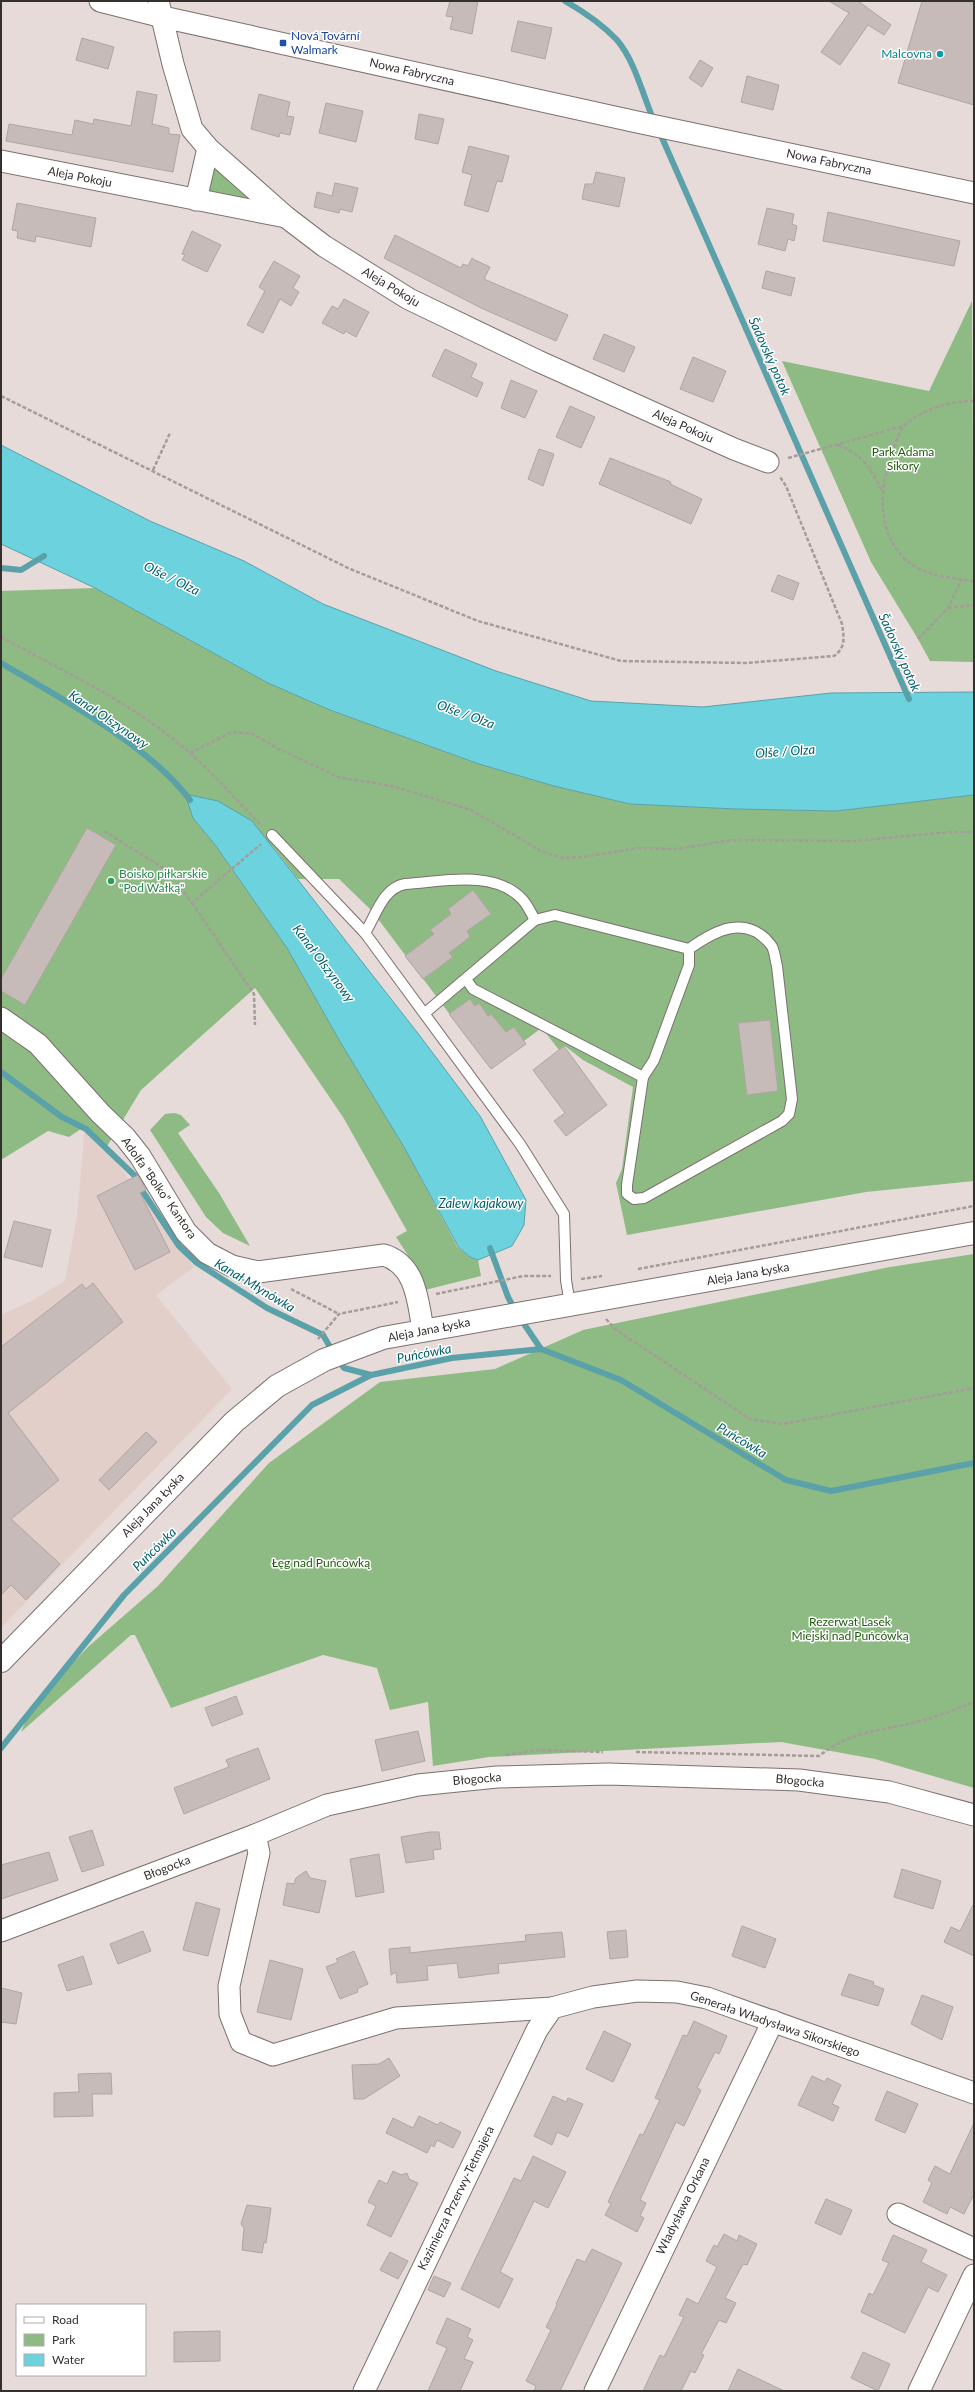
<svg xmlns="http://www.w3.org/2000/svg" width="975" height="2392" font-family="Lato,sans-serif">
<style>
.built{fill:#e2cfc9}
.green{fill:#8ebb84}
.water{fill:#6cd2de;stroke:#5ba1a9}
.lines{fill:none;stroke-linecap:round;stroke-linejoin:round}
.stream{stroke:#5ba1a9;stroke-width:6}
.building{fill:#c6bbb9;stroke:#afa5a2}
.service-casing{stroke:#7b716e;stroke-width:12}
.minor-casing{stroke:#7b716e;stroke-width:23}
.tertiary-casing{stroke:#7b716e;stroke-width:24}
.path{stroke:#a49c99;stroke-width:2.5;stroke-dasharray:4 2;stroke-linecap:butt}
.service{stroke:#fff;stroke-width:10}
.minor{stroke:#fff;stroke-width:21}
.tertiary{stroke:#fff;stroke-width:22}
.transit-dot{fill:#1a4fb4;stroke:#fff;stroke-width:1.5}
.culture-dot{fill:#0f9aa8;stroke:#fff;stroke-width:1.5}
.leisure-dot{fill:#2e9e5b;stroke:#fff;stroke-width:1.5}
.labels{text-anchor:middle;stroke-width:3;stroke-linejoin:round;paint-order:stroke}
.transit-label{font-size:12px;fill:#164399;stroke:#fff;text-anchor:start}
.culture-label{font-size:12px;fill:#0d838f;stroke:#fff;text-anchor:end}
.street-label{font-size:12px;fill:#34302e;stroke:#fff}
.park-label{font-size:12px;fill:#1e5c0b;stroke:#fff}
.leisure-label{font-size:12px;fill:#27864d;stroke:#fff;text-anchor:start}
.water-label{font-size:13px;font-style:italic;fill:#005f69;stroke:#fff}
</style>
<rect width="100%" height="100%" fill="#e6dbd8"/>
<!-- built -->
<polygon class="built" points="85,1126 106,1148 194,1267 156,1295 232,1389 1,1628 1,1315 33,1300 65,1281 77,1216"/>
<!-- green -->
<g class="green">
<polygon points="213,162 253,196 252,202 207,192"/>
<polygon points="972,301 974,662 930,661 918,639 871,562 782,361 929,391"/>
<polygon points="95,588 268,683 330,710 479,764 554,786 630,804 736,809 836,811 974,795 974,1181 866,1192 627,1235 616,1183 622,1169 633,1087 583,1060 565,1046 559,1050 545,1032 540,1029 524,1041 525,1044 491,1069 372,911 339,879 298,879 273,847 193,818 216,846 287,948 342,1045 404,1147 458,1248 470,1257 478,1260 481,1276 425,1290 417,1269 396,1237 407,1231 343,1117 255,988 141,1090 106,1148 85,1126 69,1137 48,1131 1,1160 1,591"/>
<polygon points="174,1113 181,1115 190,1125 178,1133 219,1193 250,1246 223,1233 206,1217 150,1130 165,1114"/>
<polygon points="974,1254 974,1788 875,1759 781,1742 489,1757 433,1766 428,1702 390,1710 377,1668 323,1655 171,1708 135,1635 131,1635 21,1732 32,1705 89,1646 158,1586 269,1463 380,1382 495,1369 583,1330 890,1267"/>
</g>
<!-- water -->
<g class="water">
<polygon points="1,445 150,521 244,561 323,604 496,671 591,701 703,707 831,693 974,692 974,795 836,811 736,809 630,804 554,786 479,764 330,710 268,683 95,588 1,544"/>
<polygon points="185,794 218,801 252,821 420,1036 480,1116 526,1200 524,1225 512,1246 478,1260 470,1257 459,1248 404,1147 342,1045 287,948 216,846 193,818"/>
</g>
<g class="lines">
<!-- stream -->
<g class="stream">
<path d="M565,1C584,12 602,24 617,40C635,61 643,96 654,121"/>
<polyline points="659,131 909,699"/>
<polyline points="1,568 21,570 44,556"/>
<path d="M1,663C60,698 149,745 190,800"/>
<polyline points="1,1072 62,1117 86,1129 135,1176"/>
<polyline points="143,1192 179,1246 197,1263 267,1308 323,1335 333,1352"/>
<polyline points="490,1248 508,1297 515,1310"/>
<polyline points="520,1318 541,1349"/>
<polyline points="338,1360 344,1368 371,1375"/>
<polyline points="1,1748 124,1595 312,1405 371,1375 452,1358 541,1349 621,1380 786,1480 831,1491 974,1463"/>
</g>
</g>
<!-- building -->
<g class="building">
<polygon points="450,1 478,1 472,34 450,29 453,17 446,16"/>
<polygon points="829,1 858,1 891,25 884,35 868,25 840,65 821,52 849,13"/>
<polygon points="922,1 974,1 974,105 898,83"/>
<polygon points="518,21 552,28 545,59 511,51"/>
<polygon points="82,38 114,47 108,69 76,60"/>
<polygon points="700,60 713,68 702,87 689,78"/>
<polygon points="747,76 779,85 773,110 741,102"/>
<polygon points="137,91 157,95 152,124 169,128 169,134 180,135 173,172 6,141 9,124 72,135 75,120 93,124 94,119 131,126"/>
<polygon points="259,94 290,102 287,116 294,117 290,135 280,133 279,137 251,129"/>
<polygon points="326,103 363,111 356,142 319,133"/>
<polygon points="419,114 444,119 438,144 415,139"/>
<polygon points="469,146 509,156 502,182 497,181 488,212 464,205 472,175 462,172"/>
<polygon points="596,172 625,178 619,207 582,199 585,184 593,184"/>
<polygon points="335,183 358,188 352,212 340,209 339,213 314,207 317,192 332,196"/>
<polygon points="17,203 96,218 91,247 36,236 35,242 17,238 18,231 12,230"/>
<polygon points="767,208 794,214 792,224 797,226 794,241 788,239 785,251 758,244"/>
<polygon points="828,212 960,241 954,266 823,241"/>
<polygon points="192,231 221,245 207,272 182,260 185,255 182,254"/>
<polygon points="395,235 461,268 463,264 468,266 472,258 475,260 490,267 484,279 568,315 556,341 481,308 384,258"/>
<polygon points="274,261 300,276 293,288 299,292 291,306 280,299 263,333 247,325 265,291 259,287"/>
<polygon points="766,271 795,278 791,296 762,288"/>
<polygon points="344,299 369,312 356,337 345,331 344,334 322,323 332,306 338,309"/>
<polygon points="604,334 635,347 624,372 593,359"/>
<polygon points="445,349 477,364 471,377 483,383 477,397 432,376"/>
<polygon points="693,357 726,371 713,402 680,389"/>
<polygon points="511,380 537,391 525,418 501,408"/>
<polygon points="570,406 595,417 581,448 556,437"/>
<polygon points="539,449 554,454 543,486 528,479"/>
<polygon points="610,458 671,482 670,484 702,499 691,524 599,484"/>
<polygon points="778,575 799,583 793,600 771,591"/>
<polygon points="87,828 116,845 25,1005 1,991 1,979"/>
<polygon points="473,890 491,914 467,931 470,937 449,953 453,957 423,979 405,956 434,934 430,930 451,914 448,909"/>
<polygon points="470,999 475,1006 479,1003 488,1016 491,1014 506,1032 514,1027 526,1044 491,1069 449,1014"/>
<polygon points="770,1020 778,1091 747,1095 738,1023"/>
<polygon points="564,1046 607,1105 566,1136 554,1121 565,1113 533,1070"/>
<polygon points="138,1175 146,1190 140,1193 170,1252 135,1270 97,1196"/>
<polygon points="14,1221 51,1230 42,1267 4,1257"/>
<polygon points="93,1283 123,1322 8,1413 59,1480 11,1519 60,1564 26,1600 11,1585 1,1595 1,1347 82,1284 86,1289"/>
<polygon points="146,1432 157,1442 109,1490 99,1480"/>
<polygon points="236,1696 243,1714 212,1726 205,1708"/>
<polygon points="418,1731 425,1761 382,1771 375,1740"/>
<polygon points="258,1748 270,1779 184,1814 174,1788 229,1767 226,1760"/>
<polygon points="92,1830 104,1865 82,1872 69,1837"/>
<polygon points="430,1832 439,1832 441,1849 433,1850 434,1859 406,1863 401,1837"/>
<polygon points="49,1852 58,1880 1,1899 1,1865"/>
<polygon points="379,1854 384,1892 356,1897 350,1859"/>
<polygon points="902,1869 941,1881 933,1909 894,1897"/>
<polygon points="306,1871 310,1878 326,1881 319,1913 283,1905 287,1883 294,1884 296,1878"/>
<polygon points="196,1902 220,1909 208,1956 183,1950"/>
<polygon points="974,1903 974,1956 944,1942 951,1927 960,1931"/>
<polygon points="742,1926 776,1939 765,1968 732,1956"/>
<polygon points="626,1930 628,1957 610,1959 607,1932"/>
<polygon points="143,1931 151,1951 118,1964 110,1944"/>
<polygon points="562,1932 565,1957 498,1964 499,1973 459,1978 457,1963 427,1966 428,1980 397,1983 396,1972 391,1975 389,1949 410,1947 410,1953 445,1949 526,1941 525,1935"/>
<polygon points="354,1951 368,1984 357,1989 358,1992 340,1999 326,1967 338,1962 336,1959"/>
<polygon points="83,1956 92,1984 67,1991 58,1965"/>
<polygon points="270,1960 303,1969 291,2020 257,2012"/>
<polygon points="849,1974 874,1982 873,1985 884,1989 878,2006 841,1995"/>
<polygon points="1,1988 22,1993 16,2024 1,2022"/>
<polygon points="922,1995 953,2007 942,2040 911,2024"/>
<polygon points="694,2021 727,2036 719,2054 715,2052 697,2088 701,2090 684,2126 676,2122 640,2200 646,2203 640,2216 644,2218 637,2232 605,2215 611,2204 608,2202 640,2134 643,2135 660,2100 655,2098 683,2035 687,2036"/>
<polygon points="604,2031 631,2044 613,2082 586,2069"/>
<polygon points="389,2058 400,2076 364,2099 354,2099 352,2065 379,2064"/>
<polygon points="111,2073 112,2094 92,2094 93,2116 54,2117 54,2093 79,2092 78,2074"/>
<polygon points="812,2076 825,2082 827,2078 841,2085 832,2104 839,2107 833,2121 798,2105"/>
<polygon points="887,2091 918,2104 905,2133 875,2120"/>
<polygon points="553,2096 566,2102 568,2098 583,2104 568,2137 557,2132 552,2145 534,2136"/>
<polygon points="419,2116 438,2125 440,2122 461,2132 453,2148 437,2140 434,2147 431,2145 427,2153 386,2133 393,2118 413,2128"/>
<polygon points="974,2123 974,2194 964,2214 950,2207 947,2214 923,2202 932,2183 928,2180 935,2166 950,2174"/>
<polygon points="533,2156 566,2172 548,2208 534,2201 500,2272 513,2279 499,2308 461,2289 514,2178 521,2181"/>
<polygon points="393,2171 401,2175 407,2173 409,2179 418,2183 391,2237 367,2225 376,2206 368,2202 379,2180 387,2184"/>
<polygon points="826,2199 852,2210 841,2235 815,2223"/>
<polygon points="247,2205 271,2208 266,2243 264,2242 262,2253 242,2250 244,2228 241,2224"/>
<polygon points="724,2234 737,2241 739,2235 757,2244 747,2265 743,2264 725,2298 736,2303 726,2323 719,2320 701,2354 704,2355 695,2373 691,2371 681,2391 643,2391 660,2355 664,2357 684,2317 679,2315 687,2298 698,2304 717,2267 706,2261 714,2245 717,2247"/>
<polygon points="893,2235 927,2250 921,2262 947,2275 938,2292 928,2287 905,2333 861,2312 869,2293 873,2295 889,2263 882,2260"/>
<polygon points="592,2249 622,2263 560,2391 534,2391 536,2386 526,2381 551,2330 546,2327 557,2305 556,2304 577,2259 585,2262"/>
<polygon points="390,2252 408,2261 398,2279 380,2270"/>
<polygon points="434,2276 451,2283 444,2297 428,2290"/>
<polygon points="447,2318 471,2329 467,2337 473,2340 464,2359 473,2362 460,2391 428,2391 447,2348 436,2343"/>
<polygon points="220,2331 220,2361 174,2362 174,2332"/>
<polygon points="863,2352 890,2364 878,2391 851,2378"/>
<polygon points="738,2369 784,2391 728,2391"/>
</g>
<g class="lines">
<!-- service casing -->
<g class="service-casing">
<g id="service">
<polyline points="272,835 365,933 520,1144 564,1214 566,1280 570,1305"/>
<path d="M365,933C376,915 383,888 405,884C442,882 493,869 522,899C527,904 531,913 535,920"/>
<path d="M425,1013L535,920L555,915L689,949C714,931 746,913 771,945C775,950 775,960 777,966L792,1099L789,1114L782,1121L644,1198L634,1199L627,1194V1185L643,1077L473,989L466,979"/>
<polyline points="643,1077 654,1060 689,965 689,949"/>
</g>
</g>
<!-- minor casing -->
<g class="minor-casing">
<g id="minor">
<polyline points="100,1 163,17 637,122 974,193"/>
<polyline points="159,5 173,64 192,129 208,148 286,217 324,246 409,299 538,361 734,449 768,462"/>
<polyline points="1,161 286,217"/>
<polyline points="196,200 208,148"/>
<path d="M1,1018L38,1044L100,1113L125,1137L140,1156L186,1232L207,1253L232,1266L258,1272L384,1255C416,1265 418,1301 423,1330"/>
<polyline points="255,1835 259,1853 229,1986 230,2014 241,2042 273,2055 396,2018 552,2008 593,1997 637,1991 677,1992 707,1998 974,2093"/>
<polyline points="1,1931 255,1835 327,1805 418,1785 497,1777 608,1774 799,1780 889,1792 974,1815"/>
<polyline points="898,2214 974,2249"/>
<polyline points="364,2391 537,2030 552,2008"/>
<polyline points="595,2391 773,2021"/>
<polyline points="919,2391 974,2275"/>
</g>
</g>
<!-- tertiary casing -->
<g class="tertiary-casing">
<polyline id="tertiary" points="1,1661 234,1422 277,1386 324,1360 383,1338 974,1233"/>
</g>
<!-- path -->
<g class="path">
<path d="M1,396L348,568L478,621L621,661L746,663L834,656C846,647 844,638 842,624L786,486L780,477"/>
<path d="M974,401C952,400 920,410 904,426C900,430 897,440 895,445C880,482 874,529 905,559C922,576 952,578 974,581"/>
<path d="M838,445C864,456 869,466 882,491"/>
<polyline points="788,458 903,426"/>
<polyline points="153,470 170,433"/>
<polyline points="948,608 974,605"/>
<path d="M1,637C65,672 135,704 190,753C215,775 238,802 262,826"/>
<polyline points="918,639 948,608 962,579"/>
<polyline points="190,753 232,732 253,734 277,748 338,777 392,786 471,810 541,851 562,858 584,857 638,848 676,849 732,840 854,841 950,832 974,832"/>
<polyline points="104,831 171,873 192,903 261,844"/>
<polyline points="192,903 254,994 255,1025"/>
<polyline points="638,1269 974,1206"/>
<polyline points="581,1279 602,1276"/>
<polyline points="291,1289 339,1314"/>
<polyline points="436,1294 523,1276 551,1276"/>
<polyline points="606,1319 615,1329 750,1419 783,1424 974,1388"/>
<polyline points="318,1339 339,1314 398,1302"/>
<path d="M636,1752L819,1756C849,1732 878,1731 913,1723C934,1718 954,1710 974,1702"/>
<polyline points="506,1755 538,1750 603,1752"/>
</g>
<!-- service -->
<use href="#service" class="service"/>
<!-- minor -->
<use href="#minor" class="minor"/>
<!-- tertiary -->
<use href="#tertiary" class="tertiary"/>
</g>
<!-- markers -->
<rect class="transit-dot" x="279" y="39" width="8" height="8" rx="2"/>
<circle class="culture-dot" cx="940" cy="54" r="4"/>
<circle class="leisure-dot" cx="111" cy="881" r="4"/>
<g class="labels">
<!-- transit labels -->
<g class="transit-label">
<text x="291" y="40">Nová Tovární<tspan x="291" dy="14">Walmark</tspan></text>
</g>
<!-- culture labels -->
<g class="culture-label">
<text x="932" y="58">Malcovna</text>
</g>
<!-- street labels -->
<g class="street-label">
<text transform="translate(412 72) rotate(13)" y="4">Nowa Fabryczna</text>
<text transform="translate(829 162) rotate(12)" y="4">Nowa Fabryczna</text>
<text transform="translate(80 177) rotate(11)" y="4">Aleja Pokoju</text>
<text transform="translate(391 287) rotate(31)" y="4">Aleja Pokoju</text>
<text transform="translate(683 426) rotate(24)" y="4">Aleja Pokoju</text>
<text transform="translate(159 1188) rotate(55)" y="4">Adolfa "Bolko" Kantora</text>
<text transform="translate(748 1274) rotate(-10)" y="4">Aleja Jana Łyska</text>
<text transform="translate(429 1330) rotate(-11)" y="4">Aleja Jana Łyska</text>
<text transform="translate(153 1505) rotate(-46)" y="4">Aleja Jana Łyska</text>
<text transform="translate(477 1779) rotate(-5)" y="4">Błogocka</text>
<text transform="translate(800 1781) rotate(5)" y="4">Błogocka</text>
<text transform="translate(167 1868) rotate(-21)" y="4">Błogocka</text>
<text transform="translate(775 2024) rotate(19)" y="4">Generała Władysława Sikorskiego</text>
<text transform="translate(456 2198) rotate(-64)" y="4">Kazimierza Przerwy-Tetmajera</text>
<text transform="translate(683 2206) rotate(-64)" y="4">Władysława Orkana</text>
</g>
<!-- park labels -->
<g class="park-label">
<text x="903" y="456">Park Adama<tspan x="903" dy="14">Sikory</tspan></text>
<text x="321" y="1567">Łęg nad Puńcówką</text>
<text x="850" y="1626">Rezerwat Lasek<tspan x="850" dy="14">Miejski nad Puńcówką</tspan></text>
</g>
<!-- leisure labels -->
<g class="leisure-label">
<text x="119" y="878">Boisko piłkarskie<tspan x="119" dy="14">"Pod Wałką"</tspan></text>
</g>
<!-- water labels -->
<g class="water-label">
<text transform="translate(770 356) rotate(66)" y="5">Šadovský potok</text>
<text transform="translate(172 578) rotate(26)" y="5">Olše / Olza</text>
<text transform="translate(900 652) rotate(66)" y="5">Šadovský potok</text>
<text transform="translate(466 714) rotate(20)" y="5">Olše / Olza</text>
<text transform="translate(109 719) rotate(34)" y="5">Kanał Olszynowy</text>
<text transform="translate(785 751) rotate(-4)" y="5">Olše / Olza</text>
<text transform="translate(324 963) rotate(53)" y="5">Kanał Olszynowy</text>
<text x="481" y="1208">Zalew kajakowy</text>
<text transform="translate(255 1285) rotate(31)" y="5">Kanał Młynówka</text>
<text transform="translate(424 1353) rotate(-11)" y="5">Puńcówka</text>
<text transform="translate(742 1440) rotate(31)" y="5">Puńcówka</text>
<text transform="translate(154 1549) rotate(-45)" y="5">Puńcówka</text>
</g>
</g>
<!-- border -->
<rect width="975" height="2392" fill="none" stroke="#34302e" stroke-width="4"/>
<!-- legend -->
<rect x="16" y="2304" width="130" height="72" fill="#ffffff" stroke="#aeacab"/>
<rect x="24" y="2317" width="20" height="6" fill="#ffffff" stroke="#aeacab"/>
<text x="52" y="2324" font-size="12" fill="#34302e">Road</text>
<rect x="24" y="2334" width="20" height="12" fill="#8ebb84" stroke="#aeacab"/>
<text x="52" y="2344" font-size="12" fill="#34302e">Park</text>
<rect x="24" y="2354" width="20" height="12" fill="#6cd2de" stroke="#aeacab"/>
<text x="52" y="2364" font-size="12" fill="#34302e">Water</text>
</svg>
